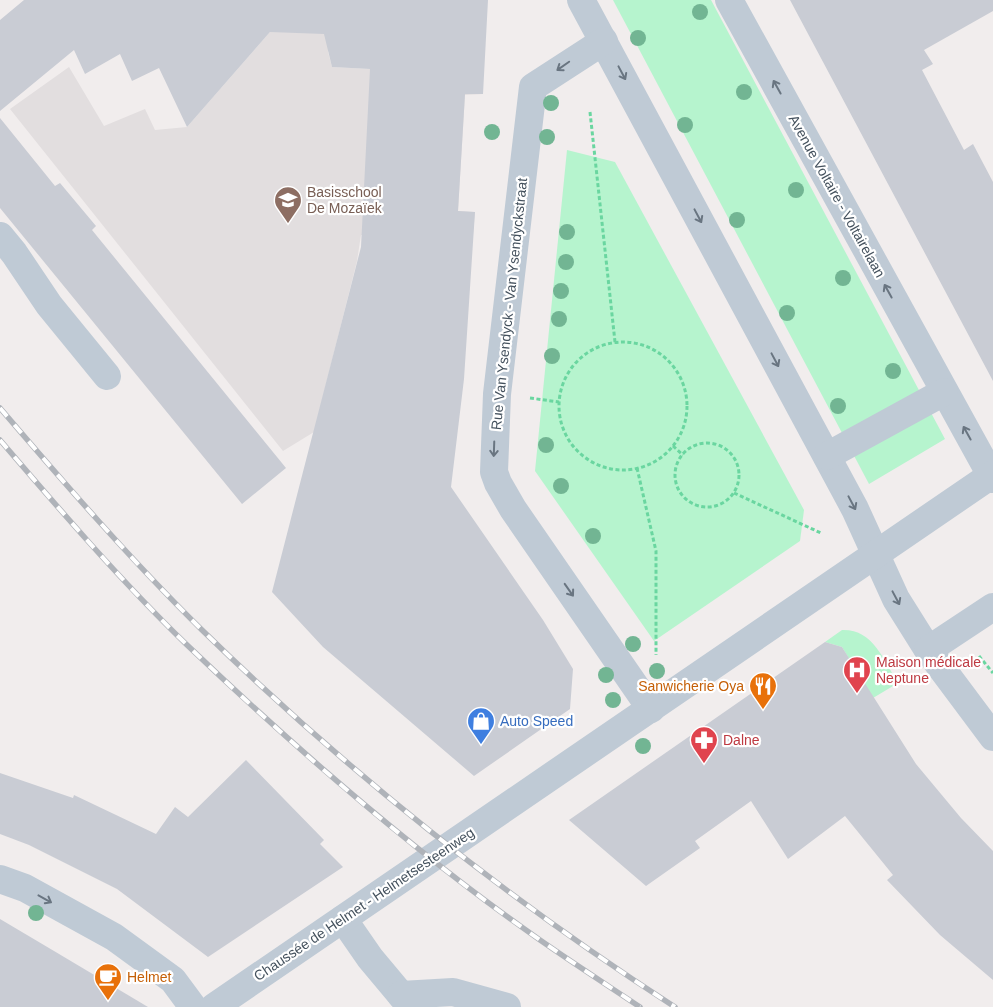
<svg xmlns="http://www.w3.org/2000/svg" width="993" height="1007" font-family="Arial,sans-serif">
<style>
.education{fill:#e2dedf}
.green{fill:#b6f4ce}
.building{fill:#c9ccd4}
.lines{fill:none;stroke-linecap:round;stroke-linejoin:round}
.path{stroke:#6ad6a0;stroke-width:3;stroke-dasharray:4 2.5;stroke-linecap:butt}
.minor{stroke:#bfcad5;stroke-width:28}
.rail-casing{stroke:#afb3b9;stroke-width:5.5}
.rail{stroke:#fff;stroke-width:4;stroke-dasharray:11;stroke-linecap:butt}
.tree{fill:#72b593}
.oneway{stroke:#697581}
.labels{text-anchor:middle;stroke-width:4.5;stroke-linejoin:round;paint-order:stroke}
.education-label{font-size:14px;fill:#785e54;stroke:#fff;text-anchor:start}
.street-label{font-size:14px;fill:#44515d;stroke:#fff}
.health-label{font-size:14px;fill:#be3a42;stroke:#fff;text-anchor:start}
.food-label{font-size:14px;fill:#c56008;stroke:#fff;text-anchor:end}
.shop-label{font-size:14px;fill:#366cbe;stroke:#fff;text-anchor:start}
</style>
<rect width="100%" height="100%" fill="#f1eded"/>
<!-- education -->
<polygon class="education" points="298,0 367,0 328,52 332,67 483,75 483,94 465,95 458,211 475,212 472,245 361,235 357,261 314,432 283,451 10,109 69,67 104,126 145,109 155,130 187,127"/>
<!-- green -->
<g class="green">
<polygon points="613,0 711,0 945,439 869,484"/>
<polygon points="567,150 615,162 804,510 800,541 654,641 535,471"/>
<path d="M842,630C873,629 883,659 898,683L873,698L842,647L825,642Z"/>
</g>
<!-- building -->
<g class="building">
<polygon points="24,0 488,0 483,94 465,94 458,211 475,212 464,379 451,487 543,620 573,669 570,709 474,776 323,647 272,592 361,247 370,69 332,67 324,34 270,32 187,127 159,68 132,81 120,54 85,74 74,50 0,111 0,20"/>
<polygon points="790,0 993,0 993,11 924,50 933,64 922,70 964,150 973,144 993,182 993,381"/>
<polygon points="0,118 55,186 60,183 96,226 92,230 286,468 242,504 0,208"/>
<polygon points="825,642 842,647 916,764 961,818 993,851 993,980 940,935 887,880 893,875 845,816 788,859 751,801 695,841 700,848 646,886 569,820"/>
<polygon points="246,760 324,840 320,844 343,867 208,957 117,889 29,845 0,834 0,773 73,798 74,795 156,834 175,807 188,817"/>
<polygon points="0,919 54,951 148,1007 0,1007"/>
</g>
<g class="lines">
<!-- path -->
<g class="path">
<polyline points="590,112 615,342"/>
<circle cx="623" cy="406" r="64"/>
<polyline points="530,398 559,402"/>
<circle cx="707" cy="475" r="32"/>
<polyline points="673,446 683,455"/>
<polyline points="637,468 656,551 656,655"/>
<polyline points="734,493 821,533"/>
<polyline points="979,656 993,673"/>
</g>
<!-- minor -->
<g class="minor">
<polyline points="581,0 855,509 896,599 928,650 993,737"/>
<polyline points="729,0 993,479"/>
<polyline points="604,41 533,87 497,394 494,472 498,483 513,509 651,709"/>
<polyline points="0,236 14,253 49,305 107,376"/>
<polyline points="827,456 944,392"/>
<polyline points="928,650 993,607"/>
<polyline points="0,879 25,888 114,937 173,980 193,1007"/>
<polyline points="343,919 370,958 411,1007"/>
<polyline points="401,995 453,992 507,1007"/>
<polyline points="214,1007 993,474"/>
</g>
<!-- rail casing -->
<g class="rail-casing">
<g id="rail">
<path d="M0,408C65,484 131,560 202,630C347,771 506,898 675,1007"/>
<path d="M0,440C60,510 120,580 186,644C297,750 414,852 540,940C573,963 607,985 640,1007"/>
</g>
</g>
<!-- rail -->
<use href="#rail" class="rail"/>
</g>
<!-- trees -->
<g class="tree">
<circle cx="700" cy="12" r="8"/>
<circle cx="638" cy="38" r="8"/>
<circle cx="744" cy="92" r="8"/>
<circle cx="551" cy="103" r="8"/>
<circle cx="685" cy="125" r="8"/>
<circle cx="492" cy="132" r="8"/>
<circle cx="547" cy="137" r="8"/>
<circle cx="796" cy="190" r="8"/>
<circle cx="737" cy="220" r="8"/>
<circle cx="567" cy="232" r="8"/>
<circle cx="566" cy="262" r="8"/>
<circle cx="843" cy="278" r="8"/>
<circle cx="561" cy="291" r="8"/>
<circle cx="787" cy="313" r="8"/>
<circle cx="559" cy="319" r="8"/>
<circle cx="552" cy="356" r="8"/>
<circle cx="893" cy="371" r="8"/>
<circle cx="838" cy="406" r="8"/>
<circle cx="546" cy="445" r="8"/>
<circle cx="561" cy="486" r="8"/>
<circle cx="593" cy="536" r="8"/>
<circle cx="633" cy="644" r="8"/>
<circle cx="657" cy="671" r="8"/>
<circle cx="606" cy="675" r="8"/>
<circle cx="613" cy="700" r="8"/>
<circle cx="643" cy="746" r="8"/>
<circle cx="36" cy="913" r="8"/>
</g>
<!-- one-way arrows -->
<defs><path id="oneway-shaft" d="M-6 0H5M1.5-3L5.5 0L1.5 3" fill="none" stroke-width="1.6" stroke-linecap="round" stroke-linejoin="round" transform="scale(1.25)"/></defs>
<g class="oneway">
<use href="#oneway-shaft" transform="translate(563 66) rotate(145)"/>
<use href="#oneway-shaft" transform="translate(622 73) rotate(62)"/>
<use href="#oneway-shaft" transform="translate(777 87) rotate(-119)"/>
<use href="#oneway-shaft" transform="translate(698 216) rotate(62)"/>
<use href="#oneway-shaft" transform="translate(888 291) rotate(-119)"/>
<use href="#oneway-shaft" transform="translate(775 360) rotate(62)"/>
<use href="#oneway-shaft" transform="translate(967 433) rotate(-119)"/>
<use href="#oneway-shaft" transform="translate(494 449) rotate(92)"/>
<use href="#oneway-shaft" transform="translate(852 503) rotate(62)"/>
<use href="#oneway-shaft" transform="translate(569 590) rotate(55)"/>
<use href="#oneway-shaft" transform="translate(896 598) rotate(62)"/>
<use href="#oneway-shaft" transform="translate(45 899) rotate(29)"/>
</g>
<!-- icons -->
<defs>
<g id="school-pin" transform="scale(1.4375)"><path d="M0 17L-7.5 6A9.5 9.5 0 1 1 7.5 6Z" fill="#8d6e63" stroke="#fff"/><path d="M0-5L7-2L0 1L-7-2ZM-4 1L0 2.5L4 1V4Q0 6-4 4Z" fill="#fff"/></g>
<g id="hospital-pin" transform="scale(1.4375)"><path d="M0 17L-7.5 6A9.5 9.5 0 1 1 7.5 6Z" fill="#e0444e" stroke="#fff"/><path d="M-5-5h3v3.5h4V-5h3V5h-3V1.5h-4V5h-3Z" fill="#fff"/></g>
<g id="restaurant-pin" transform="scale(1.4375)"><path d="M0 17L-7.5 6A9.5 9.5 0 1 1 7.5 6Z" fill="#e8710a" stroke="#fff"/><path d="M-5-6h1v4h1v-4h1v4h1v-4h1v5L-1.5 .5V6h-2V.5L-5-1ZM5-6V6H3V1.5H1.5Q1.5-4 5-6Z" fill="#fff"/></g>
<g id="shop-pin" transform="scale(1.4375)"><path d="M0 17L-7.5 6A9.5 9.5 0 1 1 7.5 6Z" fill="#3f7fe0" stroke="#fff"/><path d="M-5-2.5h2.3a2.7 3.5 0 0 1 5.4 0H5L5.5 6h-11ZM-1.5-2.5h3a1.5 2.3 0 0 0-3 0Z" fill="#fff"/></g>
<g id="pharmacy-pin" transform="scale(1.4375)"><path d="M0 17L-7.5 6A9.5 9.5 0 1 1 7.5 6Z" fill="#e0444e" stroke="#fff"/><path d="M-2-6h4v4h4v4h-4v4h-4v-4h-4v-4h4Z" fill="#fff"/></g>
<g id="cafe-pin" transform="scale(1.4375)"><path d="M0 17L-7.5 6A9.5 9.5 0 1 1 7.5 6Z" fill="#e8710a" stroke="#fff"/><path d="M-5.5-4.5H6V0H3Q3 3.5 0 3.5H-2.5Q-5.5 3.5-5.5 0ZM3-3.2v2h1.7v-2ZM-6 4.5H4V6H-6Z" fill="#fff"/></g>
</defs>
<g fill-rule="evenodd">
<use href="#school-pin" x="288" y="200"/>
<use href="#hospital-pin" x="857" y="670"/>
<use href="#restaurant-pin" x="763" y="686"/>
<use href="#shop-pin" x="481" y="721"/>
<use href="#pharmacy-pin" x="704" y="740"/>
<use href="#cafe-pin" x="108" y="977"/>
</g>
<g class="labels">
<!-- education labels -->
<g class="education-label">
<text x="307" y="197">Basisschool<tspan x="307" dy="16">De Mozaïek</tspan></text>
</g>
<!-- street labels -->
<g class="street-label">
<text transform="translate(837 196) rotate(61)" y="5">Avenue Voltaire - Voltairelaan</text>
<text transform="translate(509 304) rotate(-84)" y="5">Rue Van Ysendyck - Van Ysendyckstraat</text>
<text transform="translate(364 904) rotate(-34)" y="5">Chaussée de Helmet - Helmetsesteenweg</text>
</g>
<!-- health labels -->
<g class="health-label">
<text x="876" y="667">Maison médicale<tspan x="876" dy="16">Neptune</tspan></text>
<text x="723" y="745">Dalne</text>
</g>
<!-- food labels -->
<g class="food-label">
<text x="744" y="691">Sanwicherie Oya</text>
<text x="127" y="982" text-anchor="start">Helmet</text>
</g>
<!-- shop labels -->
<g class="shop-label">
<text x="500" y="726">Auto Speed</text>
</g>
</g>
</svg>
